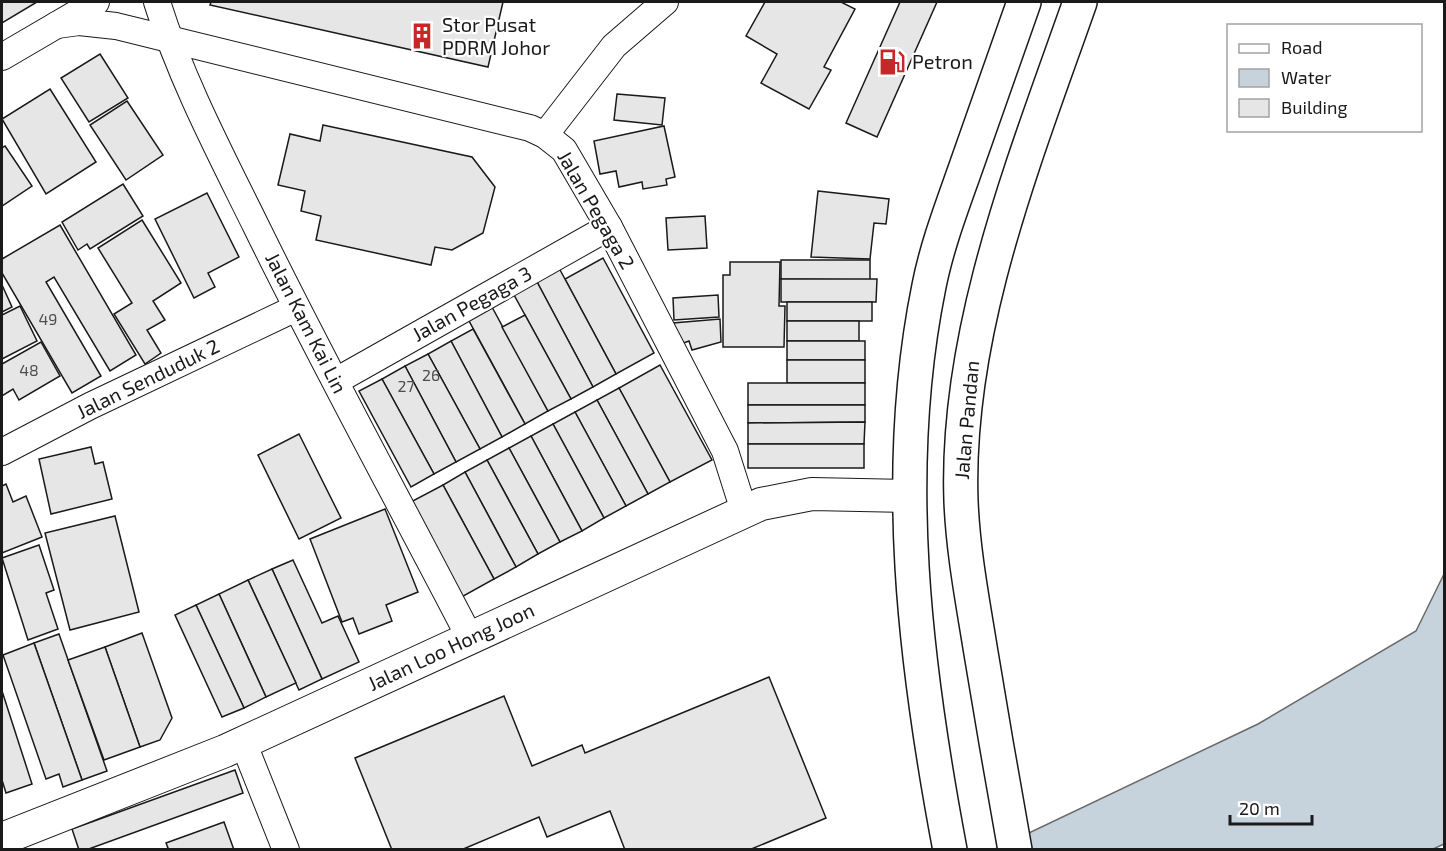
<svg xmlns="http://www.w3.org/2000/svg" width="1446" height="851" font-family="'Exo 2',sans-serif">
<style>
.water{fill:#c6d2dc;stroke:#6a6a6a;stroke-width:1.5}
.building{fill:#e6e6e6;stroke:#1a1a1a;stroke-width:1.5}
.lines{fill:none;stroke-linecap:round;stroke-linejoin:round}
.minor-casing{stroke:#1a1a1a;stroke-width:28}
.tertiary-casing{stroke:#1a1a1a;stroke-width:34}
.trunk-casing{stroke:#1a1a1a;stroke-width:36}
.minor{stroke:#fff;stroke-width:26}
.tertiary{stroke:#fff;stroke-width:32}
.trunk{stroke:#fff;stroke-width:33}
.labels{text-anchor:middle;stroke-width:4.5;stroke-linejoin:round;paint-order:stroke}
.number-label{font-size:16px;fill:#4d4d4d}
.poi-label{font-size:20px;fill:#1a1a1a;stroke:#fff;text-anchor:start}
.street-label{font-size:20px;fill:#1a1a1a;stroke:#fff}
</style>
<rect width="100%" height="100%" fill="#fff"/>
<!-- water -->
<polygon class="water" points="1444,574 1444,844 1431,850 993,850 1258,724 1416,631"/>
<!-- building -->
<g class="building">
<polygon points="2,2 37,2 2,23"/>
<polygon points="211,2 503,2 488,67 210,5"/>
<polygon points="765,2 841,2 855,9 824,67 831,70 809,109 761,83 777,54 746,36"/>
<polygon points="900,2 937,2 877,137 846,123"/>
<polygon points="100,54 128,98 89,122 61,78"/>
<polygon points="50,89 96,162 46,194 2,119"/>
<polygon points="617,94 665,98 662,125 614,120"/>
<polygon points="127,101 163,155 126,180 90,125"/>
<polygon points="323,125 472,157 495,187 483,233 452,250 435,247 431,265 316,240 321,216 301,211 305,191 278,185 290,134 320,141"/>
<polygon points="664,126 675,177 666,179 667,185 643,189 642,182 619,187 616,171 600,174 594,141"/>
<polygon points="5,146 32,186 2,206 2,148"/>
<polygon points="123,184 143,216 90,249 87,244 78,250 62,222"/>
<polygon points="818,191 889,199 886,224 874,223 870,259 811,257"/>
<polygon points="207,193 239,257 208,273 215,287 194,298 155,219"/>
<polygon points="705,216 707,248 668,250 666,218"/>
<polygon points="142,220 181,283 153,301 165,320 147,330 161,353 145,364 114,314 132,303 98,248"/>
<polygon points="60,225 136,355 110,371 54,277 46,282 101,376 72,393 2,273 2,259"/>
<polygon points="603,258 654,353 616,374 565,279"/>
<polygon points="781,260 870,260 870,280 781,279"/>
<polygon points="730,262 780,262 779,306 785,306 784,347 723,347 723,275 730,275"/>
<polygon points="559,268 616,374 593,387 536,280"/>
<polygon points="781,279 877,279 876,302 781,302"/>
<polygon points="536,280 593,387 571,399 513,293"/>
<polygon points="2,285 12,307 2,312"/>
<polygon points="718,295 719,317 674,320 673,298"/>
<rect x="787" y="302" width="85" height="19"/>
<polygon points="20,306 37,341 2,359 2,315"/>
<polygon points="492,307 548,411 525,424 468,319"/>
<polygon points="525,315 571,399 548,411 502,327"/>
<polygon points="720,319 721,342 692,350 689,341 678,345 673,323"/>
<rect x="787" y="321" width="72" height="20"/>
<polygon points="473,329 525,424 502,437 451,341"/>
<polygon points="451,341 502,437 480,449 428,354"/>
<rect x="787" y="341" width="78" height="19"/>
<polygon points="41,342 60,376 19,400 13,389 2,396 2,364"/>
<polygon points="428,354 480,449 456,462 405,366"/>
<rect x="787" y="360" width="78" height="23"/>
<polygon points="660,365 712,460 670,482 619,388"/>
<polygon points="405,366 456,462 434,474 382,379"/>
<polygon points="382,379 434,474 411,487 359,391"/>
<rect x="748" y="383" width="117" height="22"/>
<polygon points="619,388 670,482 648,494 597,400"/>
<polygon points="597,400 648,494 626,506 575,412"/>
<polygon points="748,405 865,405 865,422 748,423"/>
<polygon points="575,412 626,506 604,518 553,424"/>
<polygon points="865,422 864,444 748,444 748,423"/>
<polygon points="553,424 604,518 582,531 531,436"/>
<polygon points="299,434 341,518 299,539 258,455"/>
<polygon points="531,436 582,531 560,542 509,448"/>
<rect x="748" y="444" width="116" height="24"/>
<polygon points="91,447 95,464 103,462 112,499 51,514 39,459"/>
<polygon points="509,448 560,542 538,554 487,460"/>
<polygon points="487,460 538,554 516,567 465,472"/>
<polygon points="465,472 516,567 494,579 443,485"/>
<polygon points="6,484 13,502 26,496 42,537 2,553 2,486"/>
<polygon points="443,485 494,579 458,599 407,504"/>
<polygon points="385,509 418,592 386,605 392,621 359,634 353,618 342,622 310,539"/>
<polygon points="115,516 139,612 70,630 45,533"/>
<polygon points="39,545 54,590 46,593 58,629 28,640 2,558"/>
<polygon points="293,560 322,623 338,616 359,662 322,679 272,569"/>
<polygon points="272,569 322,679 299,690 248,580"/>
<polygon points="248,580 296,683 266,697 219,594"/>
<polygon points="219,594 266,697 244,708 196,605"/>
<polygon points="196,605 244,708 222,717 175,615"/>
<polygon points="142,633 172,718 160,740 140,747 105,647"/>
<polygon points="59,634 107,771 82,780 34,643"/>
<polygon points="34,643 82,780 63,787 59,774 46,779 3,655"/>
<polygon points="105,647 140,747 104,760 68,660"/>
<polygon points="769,677 826,818 749,850 625,850 610,811 547,837 539,817 461,850 392,850 355,758 504,696 532,766 582,745 585,753"/>
<polygon points="2,691 32,784 6,793 2,780"/>
<polygon points="235,770 243,793 86,850 79,850 72,829"/>
<polygon points="224,822 234,850 164,850 168,848 166,843"/>
</g>
<g class="lines">
<!-- minor casing -->
<g class="minor-casing">
<g id="minor">
<path d="M157,2C181,79 220,153 256,226C324,365 399,501 470,638"/>
<polyline points="57,25 79,22 116,26 530,128 545,135 564,150 609,227 725,451 744,511"/>
<polyline points="2,57 96,2"/>
<polyline points="545,135 614,46 665,2"/>
<polyline points="336,381 609,227"/>
<polyline points="2,452 90,406 296,308"/>
<polyline points="243,742 286,850"/>
</g>
</g>
<!-- tertiary casing -->
<g class="tertiary-casing">
<polyline id="tertiary" points="2,839 225,751 761,504 812,494 908,496"/>
</g>
<!-- trunk casing -->
<g class="trunk-casing">
<g id="trunk">
<path d="M950,850C915,665 891,472 929,286C937,245 953,204 967,164C986,110 1005,56 1024,2"/>
<path d="M1015,850C1003,784 992,719 981,653C973,603 963,552 961,501C955,331 1025,159 1080,2"/>
</g>
</g>
<!-- minor -->
<use href="#minor" class="minor"/>
<!-- tertiary -->
<use href="#tertiary" class="tertiary"/>
<!-- trunk -->
<use href="#trunk" class="trunk"/>
</g>
<!-- icons -->
<defs>
<g id="building-bare" transform="scale(2.07)"><path d="M-4-6H4V6H1V3H-1V6H-4ZM-2.5-4.3h1.7v1.8h-1.7ZM.8-4.3h1.7v1.8H.8ZM-2.5-1h1.7V.8h-1.7ZM.8-1h1.7V.8H.8Z" fill="#c62828" stroke="#fff" stroke-width="2.5" paint-order="stroke"/></g>
<g id="fuel-bare" transform="scale(2.07)"><path d="M-5.5-6h7V0h2V4h1.3V-2.5L3-4.5l.8-.8L6-3V5H2.5V1h-1V6h-7ZM-4.2-4.7v3.2H.2V-4.7Z" fill="#c62828" stroke="#fff" stroke-width="2.5" paint-order="stroke"/></g>
</defs>
<g fill-rule="evenodd">
<use href="#building-bare" x="422" y="36"/>
<use href="#fuel-bare" x="892" y="62"/>
</g>
<g class="labels">
<!-- number labels -->
<g class="number-label">
<text x="48" y="325">49</text>
<text x="29" y="376">48</text>
<text x="431" y="381">26</text>
<text x="406" y="392">27</text>
</g>
<!-- poi labels -->
<g class="poi-label">
<text x="442" y="32">Stor Pusat<tspan x="442" dy="23">PDRM Johor</tspan></text>
<text x="912" y="69">Petron</text>
</g>
<!-- street labels -->
<g class="street-label">
<text transform="translate(596 210) rotate(60)" y="7">Jalan Pegaga 2</text>
<text transform="translate(472 304) rotate(-29)" y="7">Jalan Pegaga 3</text>
<text transform="translate(306 323) rotate(63)" y="7">Jalan Kam Kai Lin</text>
<text transform="translate(148 379) rotate(-26)" y="7">Jalan Senduduk 2</text>
<text transform="translate(967 420) rotate(-85)" y="7">Jalan Pandan</text>
<text transform="translate(451 647) rotate(-25)" y="7">Jalan Loo Hong Joon</text>
</g>
</g>
<!-- border -->
<rect width="1446" height="851" fill="none" stroke="#1a1a1a" stroke-width="6"/>
<!-- legend -->
<rect x="1227" y="24" width="195" height="108" fill="#ffffff" stroke="#a3a3a3" stroke-width="1.5"/>
<rect x="1239" y="44" width="30" height="9" fill="#ffffff" stroke="#a3a3a3" stroke-width="1.5"/>
<text x="1281" y="54" font-size="18" fill="#1a1a1a">Road</text>
<rect x="1239" y="69" width="30" height="18" fill="#c6d2dc" stroke="#a3a3a3" stroke-width="1.5"/>
<text x="1281" y="84" font-size="18" fill="#1a1a1a">Water</text>
<rect x="1239" y="99" width="30" height="18" fill="#e6e6e6" stroke="#a3a3a3" stroke-width="1.5"/>
<text x="1281" y="114" font-size="18" fill="#1a1a1a">Building</text>
<!-- scale -->
<path d="M1230 815v9h82v-9" fill="none" stroke="#1a1a1a" stroke-width="3"/>
<text x="1239" y="815" font-size="18" fill="#1a1a1a" stroke="#ffffff" stroke-width="4.5" paint-order="stroke">20 m</text>
</svg>
